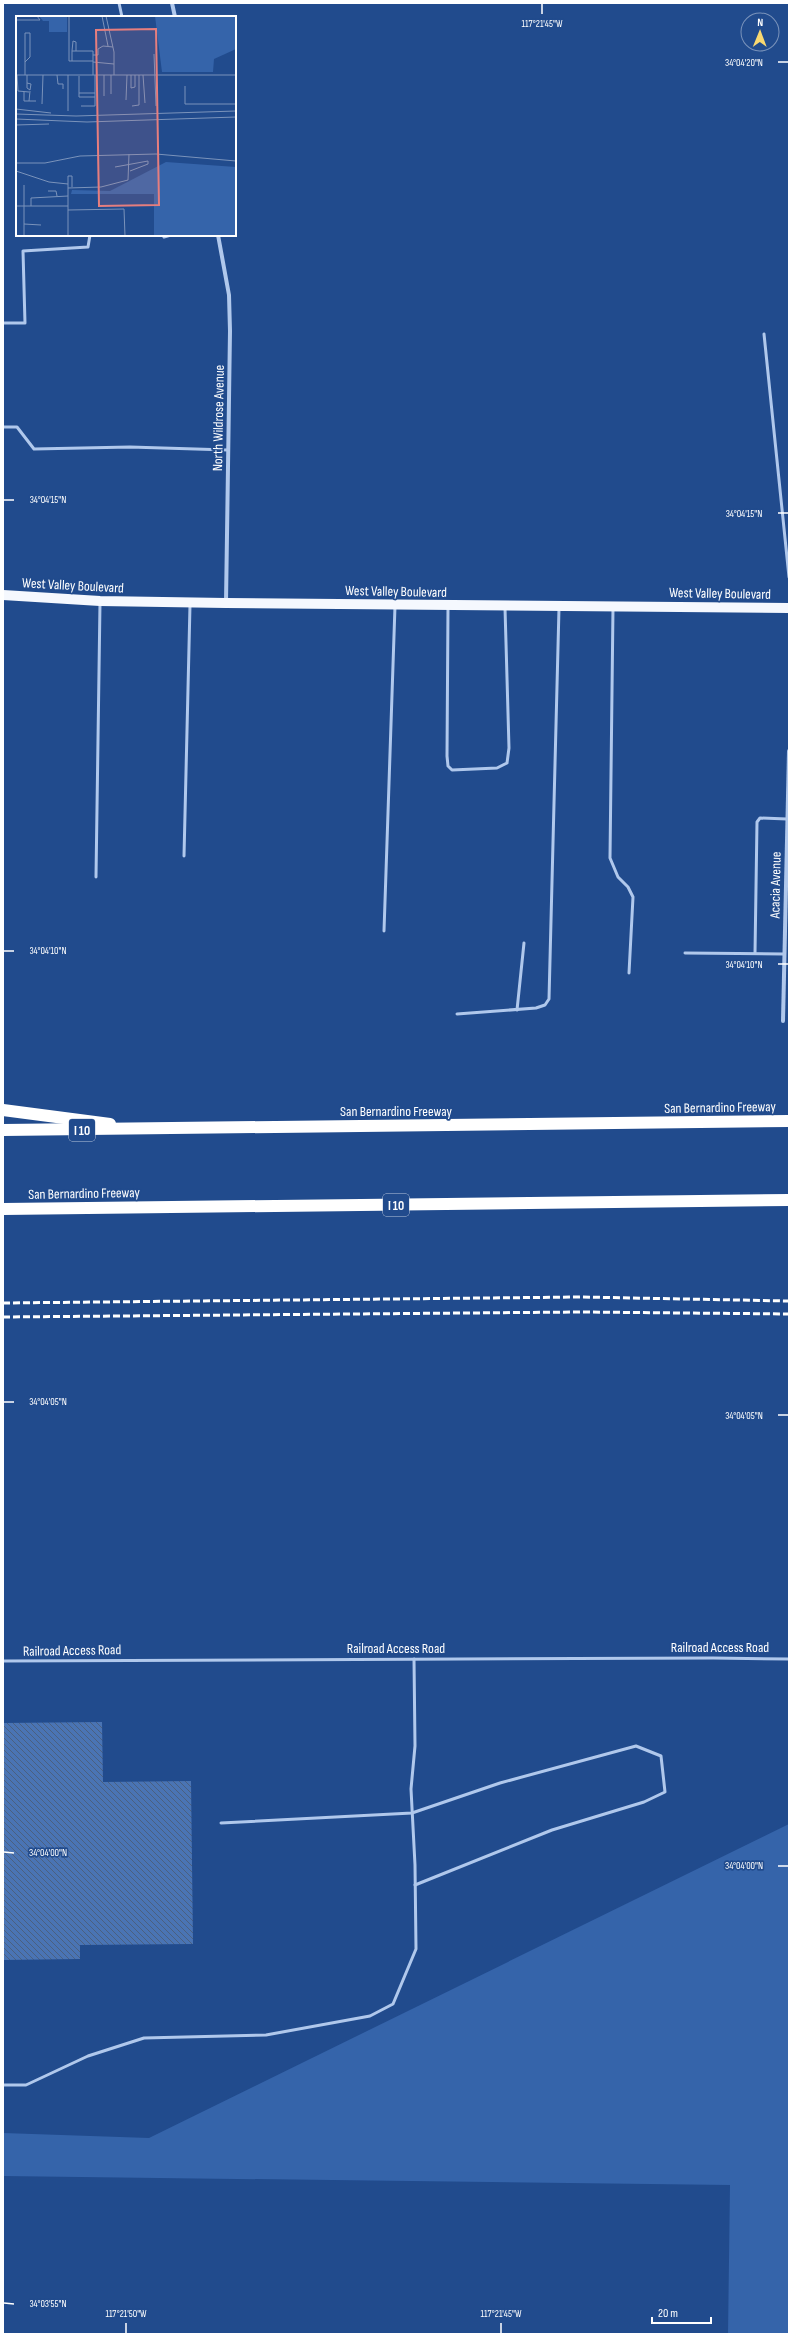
<svg xmlns="http://www.w3.org/2000/svg" width="792" height="2337" font-family="'Sofia Sans Condensed',sans-serif">
<style>
.grass{fill:#3564aa}
.building{fill:url(#building-back-hatch)}
.lines{fill:none;stroke-linecap:round;stroke-linejoin:round}
.lane{stroke:#b0c8ec;stroke-width:3}
.street{stroke:#b0c8ec;stroke-width:4}
.primary{stroke:#f5f8fe;stroke-width:10}
.highway{stroke:#fff;stroke-width:12}
.rail{stroke:#fff;stroke-width:3;stroke-dasharray:7 3;stroke-linecap:butt}
.ticks{fill:none;stroke:#fff;stroke-width:1.5}
.labels{text-anchor:middle;stroke-width:3.5;stroke-linejoin:round;paint-order:stroke}
.shield{fill:#214b8d;stroke:#bcc9dd;stroke-width:1}
.shield-label{font-size:13px;font-weight:bold;fill:#fff}
.street-label{font-size:14px;fill:#fff;stroke:#214b8d}
.inset-road{fill:none;stroke:#7a93bb;stroke-width:1}
.view{fill:#e67e7e;fill-opacity:0.15;stroke:#e67e7e;stroke-width:2}
.inset-edge{fill:none;stroke:#fff;stroke-width:2}
.ticks-label{font-size:10px;text-anchor:middle;fill:#fff;stroke:#214b8d;stroke-width:3.5;stroke-linejoin:round;paint-order:stroke}
</style>
<defs>
<pattern id="building-back-hatch" width="6" height="6" patternUnits="userSpaceOnUse"><rect width="6" height="6" fill="#4a74b4"/><path d="M-1 5l2 2M0 0l6 6M5-1l2 2" fill="none" stroke="#4b6080"/></pattern>
</defs>
<rect width="100%" height="100%" fill="#214b8d"/>
<!-- grass -->
<polygon class="grass" points="789,1824 789,2334 728,2334 730,2185 3,2176 3,2133 149,2138"/>
<!-- building -->
<polygon class="building" points="102,1722 103,1782 191,1781 193,1944 80,1945 80,1959 3,1960 3,1723"/>
<g class="lines">
<!-- lane -->
<g class="lane">
<polyline points="119,3 122,17"/>
<polyline points="163,235 164,237 171,235"/>
<polyline points="3,323 25,323 23,251 88,247 90,235"/>
<polyline points="764,334 789,577"/>
<polyline points="3,427 17,427 34,449 130,447 228,450"/>
<polyline points="448,607 447,756 448,766 452,770 497,768 507,763 509,748 505,608"/>
<polyline points="613,608 610,858 618,877 628,887 633,897 629,973"/>
<polyline points="184,856 190,605"/>
<polyline points="96,877 100,603"/>
<polyline points="384,931 395,606"/>
<polyline points="685,953 784,954"/>
<polyline points="755,953 757,822 760,818 787,819"/>
<polyline points="517,1010 524,943"/>
<polyline points="457,1014 536,1008 545,1005 549,999 559,608"/>
<polyline points="3,1661 713,1658 789,1659"/>
<polyline points="221,1823 412,1813 500,1783 636,1746 661,1756 665,1792 644,1802 552,1830 415,1885"/>
<polyline points="3,2085 26,2085 88,2056 144,2038 266,2035 370,2016 393,2004 416,1949 415,1865 411,1789 415,1746 414,1659"/>
</g>
<!-- street -->
<g class="street">
<polyline points="172,3 175,17"/>
<polyline points="218,235 229,295 230,331 226,603"/>
<polyline points="783,1021 789,751"/>
</g>
<!-- primary -->
<polyline class="primary" points="3,595 100,601 226,603 789,608"/>
<!-- highway -->
<g class="highway">
<polyline points="3,1110 110,1124"/>
<polyline points="3,1130 789,1121"/>
<polyline points="3,1209 789,1200"/>
</g>
<!-- rail -->
<g class="rail">
<polyline points="3,1303 581,1297 789,1301"/>
<polyline points="3,1317 582,1312 789,1314"/>
</g>
</g>
<!-- ticks -->
<path class="ticks" d="M542,14V4M778,62H788M4,500H14M778,513H788M4,951H14M778,964H788M4,1402H14M778,1415H788M4,1852L14,1853M778,1866H788M4,2303L14,2304M126,2333V2323M501,2333V2323"/>
<g class="labels">
<!-- shield labels -->
<g class="shield">
<rect x="69" y="1119" width="26" height="22" rx="3"/>
<rect x="383" y="1194" width="26" height="22" rx="3"/>
</g>
<g class="shield-label">
<text x="82" y="1135">I 10</text>
<text x="396" y="1210">I 10</text>
</g>
<!-- street labels -->
<g class="street-label">
<text transform="translate(218 418) rotate(-89)" y="5">North Wildrose Avenue</text>
<text transform="translate(73 585) rotate(3)" y="5">West Valley Boulevard</text>
<text transform="translate(396 591) rotate(1)" y="5">West Valley Boulevard</text>
<text transform="translate(720 593) rotate(1)" y="5">West Valley Boulevard</text>
<text transform="translate(775 885) rotate(-89)" y="5">Acacia Avenue</text>
<text transform="translate(720 1107) rotate(-1)" y="5">San Bernardino Freeway</text>
<text x="396" y="1116">San Bernardino Freeway</text>
<text transform="translate(84 1193) rotate(-1)" y="5">San Bernardino Freeway</text>
<text x="720" y="1652">Railroad Access Road</text>
<text x="396" y="1653">Railroad Access Road</text>
<text transform="translate(72 1650) rotate(-1)" y="5">Railroad Access Road</text>
</g>
</g>
<!-- overview -->
<g transform="translate(16 16)">
<rect width="220" height="220" fill="#214b8d"/>
<path d="M23,0H51V16H33V5H27ZM139,0H220V33L198,43L197,56H146ZM150,146L220,151V220H138V178H55L56,174L94,175Z" fill="#3564aa"/>
<path class="inset-road" d="M53,0V45H56M86,0L92,30M90,0L98,36V59M0,4H24L21,0M56,35L57,25L60,26V35M138,38L140,90M77,39H82V33L87,30L97,31M77,45H56V35H77V59M77,46L98,48M0,59H220M1,59L2,75L13,76M9,59V17H14V41L9,46M11,59V72L14,74L15,68L11,67M41,59L42,68H47V73M52,59V95M88,59V80M115,59V72L119,71V59M127,59L129,87M63,60V81H79V59M169,70V88H220M14,75L13,85H20M8,76V85H13M63,77H79M95,78V59M110,84L111,59M26,88L27,59M65,90H79V81M116,90L123,89V59M0,93L35,97M0,98L60,100L220,95M0,103L71,106L220,101M0,109L33,108M0,147H29L64,140L140,138L220,145M99,151L132,145V148L114,155M0,155L33,166L52,168M52,172L85,171L112,164L113,138M32,175H40L41,180M0,190H52M15,190V182L52,180M52,194L108,193L109,220M8,208L25,209M8,220V169M52,220V160H56V171"/>
<path class="view" d="M140,13L143,189L83,190L80,14Z"/>
<rect width="220" height="220" class="inset-edge"/>
</g>
<g class="ticks-label">
<text x="542" y="27">117°21'45"W</text>
<text x="744" y="66">34°04'20"N</text>
<text x="48" y="503">34°04'15"N</text>
<text x="744" y="517">34°04'15"N</text>
<text x="48" y="954">34°04'10"N</text>
<text x="744" y="968">34°04'10"N</text>
<text x="48" y="1405">34°04'05"N</text>
<text x="744" y="1419">34°04'05"N</text>
<text x="48" y="1856">34°04'00"N</text>
<text x="744" y="1869">34°04'00"N</text>
<text x="48" y="2307">34°03'55"N</text>
<text x="126" y="2317">117°21'50"W</text>
<text x="501" y="2317">117°21'45"W</text>
</g>
<!-- border -->
<rect width="792" height="2337" fill="none" stroke="#ffffff" stroke-width="8"/>
<!-- north arrow -->
<g transform="translate(760 32) rotate(1)"><circle r="19" fill="#214b8d" stroke="#7a93bb"/>
<path d="M0-3L7 15L0 10L-7 15Z" fill="#f8d871"/>
<text y="-6" font-size="11" font-weight="bold" text-anchor="middle" fill="#ffffff">N</text>
</g>
<!-- scale -->
<path d="M652 2317v6h59v-6" fill="none" stroke="#ffffff" stroke-width="2"/>
<text x="658" y="2317" font-size="12" fill="#ffffff" stroke="#214b8d" stroke-width="3" paint-order="stroke">20 m</text>
</svg>
